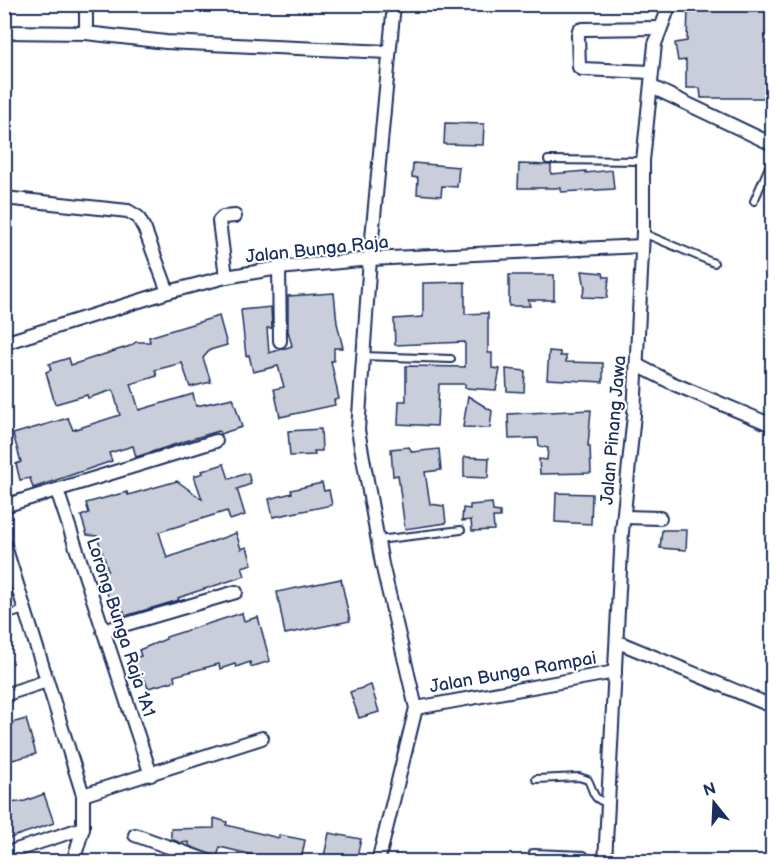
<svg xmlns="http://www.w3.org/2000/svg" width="777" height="866" font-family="'Balsamiq Sans',sans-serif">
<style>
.building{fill:#caceda;stroke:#1b2f5e;stroke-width:1.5}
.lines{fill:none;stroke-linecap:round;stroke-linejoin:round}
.lane-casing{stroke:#1b2f5e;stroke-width:10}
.street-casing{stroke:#1b2f5e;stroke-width:16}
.lane{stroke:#fff;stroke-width:6}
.street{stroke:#fff;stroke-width:12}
.labels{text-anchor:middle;stroke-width:4.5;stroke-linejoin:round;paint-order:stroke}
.street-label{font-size:18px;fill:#1b2f5e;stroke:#fff}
</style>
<rect width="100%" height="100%" fill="#fff"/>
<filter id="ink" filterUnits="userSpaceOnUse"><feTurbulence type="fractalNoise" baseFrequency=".0167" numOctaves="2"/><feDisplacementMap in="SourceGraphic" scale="12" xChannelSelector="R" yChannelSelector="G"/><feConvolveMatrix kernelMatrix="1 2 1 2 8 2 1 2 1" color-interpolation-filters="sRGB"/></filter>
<g filter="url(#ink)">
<!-- building -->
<g class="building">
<polygon points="688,7 772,8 772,98 701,98 700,88 686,88 686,60 678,61 675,43 687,41"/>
<polygon points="445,123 484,124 483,145 444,144"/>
<polygon points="413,163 459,167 457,187 442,186 441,196 417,194 418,178 412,177"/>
<polygon points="519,164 551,165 551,174 586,171 586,173 612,170 614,189 561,192 561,188 518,188"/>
<polygon points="582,271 603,273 604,277 609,277 607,298 582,297 585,288"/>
<polygon points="509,275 554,275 554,300 528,300 530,306 509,306"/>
<polygon points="465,282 465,314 488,313 488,353 492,353 492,368 500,369 496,390 465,388 465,384 439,384 437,426 398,424 399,401 406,401 406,366 465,367 465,342 395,345 394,319 423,317 423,283"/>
<polygon points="334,293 337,323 343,348 334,348 334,361 331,361 339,399 334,400 335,405 280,417 274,389 284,387 278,366 253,372 249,355 246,356 241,310 271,307 272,328 267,328 269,353 292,346 288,331 288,296"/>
<polygon points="219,316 227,345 210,350 203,358 211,382 190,387 182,363 155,370 157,376 131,384 139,410 193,394 196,406 233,398 242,427 220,434 219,431 195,438 136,457 133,446 109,453 112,461 33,488 30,478 20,480 16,464 21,462 13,434 68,418 73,430 120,415 113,390 88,398 87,395 55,404 46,372 51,370 49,364 69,358 71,365 130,346 136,342 150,342 149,337"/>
<polygon points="549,351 560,352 560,356 566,356 566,362 603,363 603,382 547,379"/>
<polygon points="506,369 525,371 524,392 507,391"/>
<polygon points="468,396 492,411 490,428 463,427"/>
<polygon points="591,410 588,446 590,446 591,473 540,474 539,459 547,460 548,448 539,446 538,438 509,439 508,414"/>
<polygon points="321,429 322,451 314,451 315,455 290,456 288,431"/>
<polygon points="409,447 412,452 439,449 441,470 425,472 430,504 444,506 446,523 405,529 398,475 393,476 391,449"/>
<polygon points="464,457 489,458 488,478 464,477"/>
<polygon points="224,464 229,479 248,473 251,484 237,489 245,515 230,520 227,511 159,532 167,558 236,533 241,549 247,547 252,564 242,567 245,576 195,592 178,598 179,600 125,616 124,611 114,614 100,572 108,570 97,536 87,535 81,516 89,513 86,503 127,492 128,495 177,481 202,499 194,476 203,473 202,471"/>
<polygon points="322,483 324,491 329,490 332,505 273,517 269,499 292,493 291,490"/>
<polygon points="556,493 592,494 591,524 555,522"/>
<polygon points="492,503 493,511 500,512 500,517 493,517 494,530 472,531 471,520 462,521 463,508 470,509 470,505"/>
<polygon points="662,530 687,530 686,550 660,548"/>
<polygon points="341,579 350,621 285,634 277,592"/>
<polygon points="242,613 244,621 258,617 270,661 251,667 250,662 236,667 235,664 220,669 219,664 174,676 175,681 148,688 145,680 141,682 139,675 134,677 128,660 141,656 139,650 166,639 166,637"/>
<polygon points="371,685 379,712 359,718 350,692"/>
<polygon points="26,719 36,754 4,762 4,725"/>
<polygon points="44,794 54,823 4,840 4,804 25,801"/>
<polygon points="214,818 227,822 226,825 279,838 279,835 305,840 301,861 277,861 220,847 217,857 189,846 189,842 181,843 171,839 171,829 214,828"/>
<polygon points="329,833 361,839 356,861 323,861"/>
</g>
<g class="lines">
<!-- lane casing -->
<g class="lane-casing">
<g id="lane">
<polyline points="548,160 643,161"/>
<polyline points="754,201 772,160"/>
<polyline points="643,233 714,263"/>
<polyline points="363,356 451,359"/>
<polyline points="378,540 461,530"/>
<polyline points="4,616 25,610"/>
<path d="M536,779L579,777L588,780C595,793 591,799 608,803"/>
<polyline points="533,853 584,855 590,862"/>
<polyline points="682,862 703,861"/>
</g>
</g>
<!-- street casing -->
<g class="street-casing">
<g id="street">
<polyline points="86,4 86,33"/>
<polyline points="4,32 86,33 166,42 388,52"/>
<polyline points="651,72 582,69 579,67 578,35 579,30 583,29 660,28"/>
<polyline points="652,87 772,144"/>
<polyline points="4,198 128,211 138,217 145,230 168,292"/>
<polyline points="279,268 280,341"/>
<polyline points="226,277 219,221 223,217 235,216"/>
<polyline points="4,343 168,292 226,277 279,268 370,259 642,246"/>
<polyline points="637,365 674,384 772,425"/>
<polyline points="57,490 151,775"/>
<polyline points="4,506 216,441"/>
<polyline points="624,517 660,518"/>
<polyline points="4,543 83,795 83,828 73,862"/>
<polyline points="103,631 236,592"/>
<polyline points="618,642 772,706"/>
<polyline points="4,695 47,681"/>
<polyline points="416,708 615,672"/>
<polyline points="83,795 262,738"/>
<polyline points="135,835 211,862"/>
<polyline points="4,854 83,828"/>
<polyline points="378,862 416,708 382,564 358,430 370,259 394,4"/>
<polyline points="605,862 622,532 634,415 643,232 643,161 655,44 670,4"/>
</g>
</g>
<!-- lane -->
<use href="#lane" class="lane"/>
<!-- street -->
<use href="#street" class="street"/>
</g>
</g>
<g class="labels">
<!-- street labels -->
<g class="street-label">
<text transform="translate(317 249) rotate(-6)" y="6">Jalan Bunga Raja</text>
<text transform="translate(613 430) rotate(-85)" y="6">Jalan Pinang Jawa</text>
<text transform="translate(121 627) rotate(72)" y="6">Lorong Bunga Raja 1A1</text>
<text transform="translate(513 672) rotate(-10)" y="6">Jalan Bunga Rampai</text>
</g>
</g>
<!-- margin -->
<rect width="777" height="866" fill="none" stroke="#fff" stroke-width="24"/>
<rect x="12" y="12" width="753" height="842" fill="none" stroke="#1b2f5e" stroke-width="2" filter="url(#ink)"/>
<!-- north arrow -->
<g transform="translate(714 803) rotate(342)" stroke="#ffffff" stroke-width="4.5" paint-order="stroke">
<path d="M0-4.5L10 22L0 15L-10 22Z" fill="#1b2f5e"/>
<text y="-9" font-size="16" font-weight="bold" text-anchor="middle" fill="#1b2f5e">N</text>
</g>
</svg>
